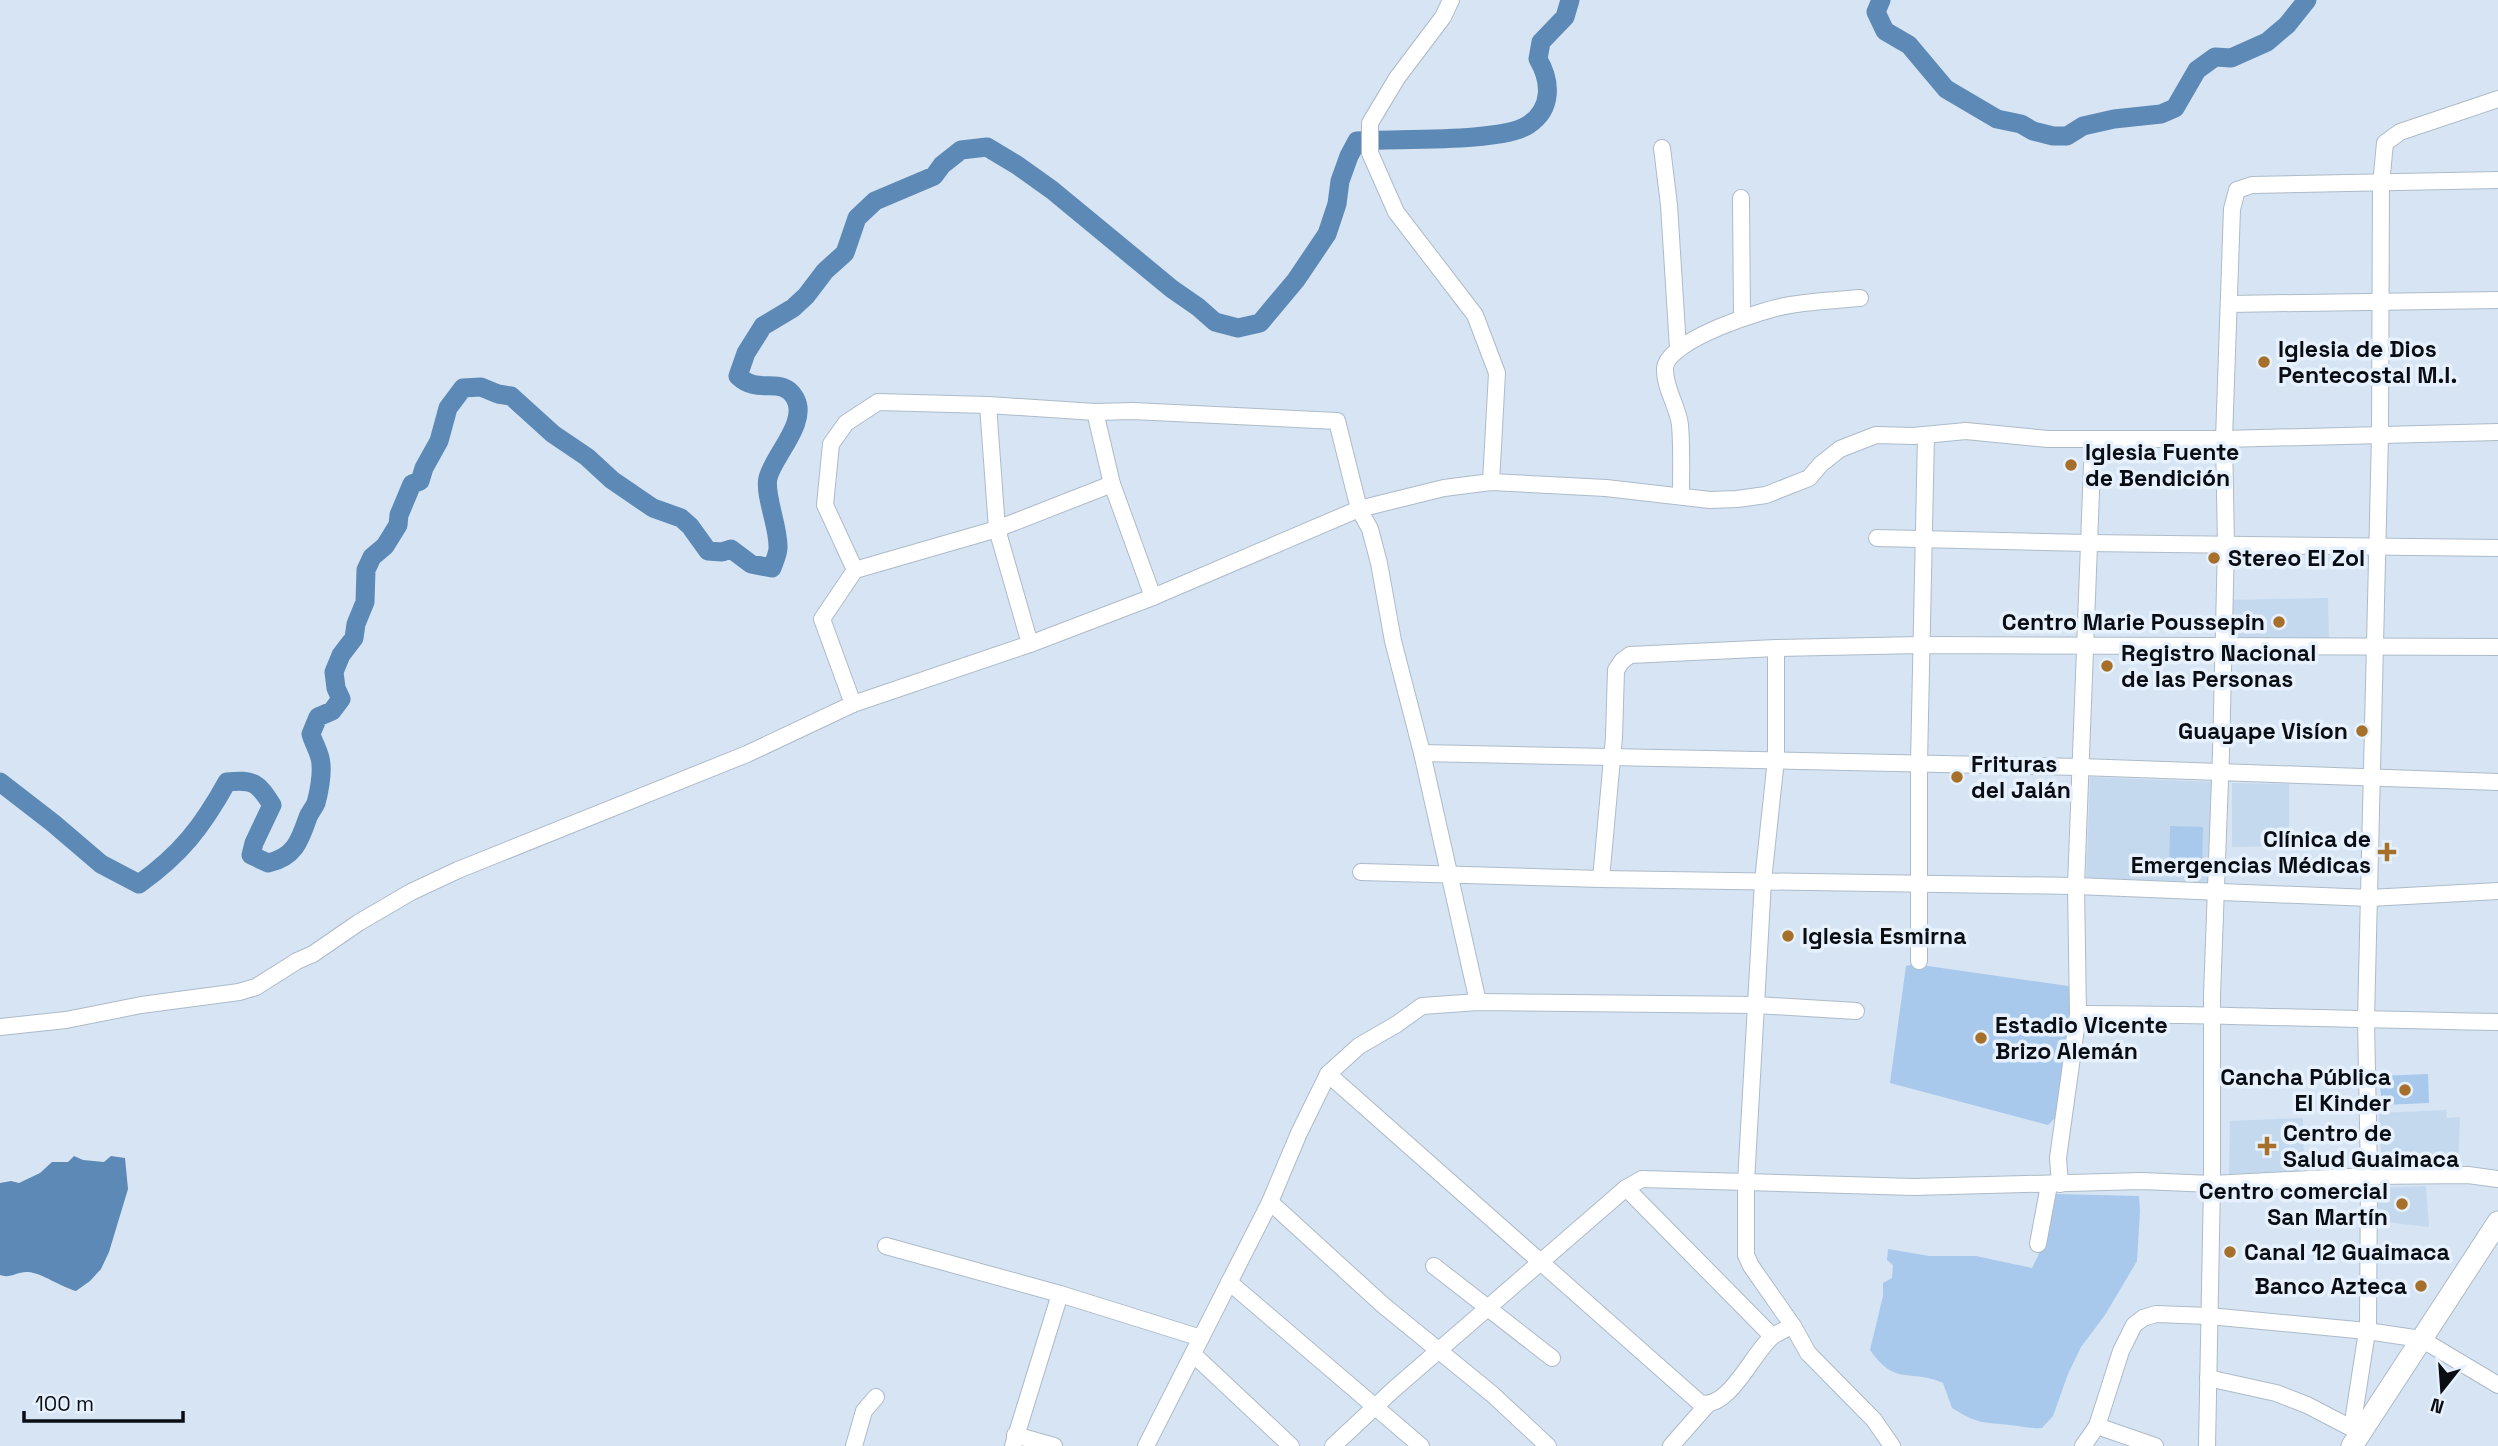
<svg xmlns="http://www.w3.org/2000/svg" width="2498" height="1446" font-family="'Space Grotesk',sans-serif">
<style>
.built{fill:#c5d9ee}
.green{fill:#a8c9ec}
.water{fill:#5d89b6}
.lines{fill:none;stroke-linecap:round;stroke-linejoin:round}
.river{stroke:#5d89b6;stroke-width:19}
.minor-casing{stroke:#adbbc9;stroke-width:18}
.major-casing{stroke:#adbbc9;stroke-width:23}
.minor{stroke:#fff;stroke-width:16}
.major{stroke:#fff;stroke-width:21}
.poi-dot{fill:#a6702b;stroke:#e6f1fd;stroke-width:2.5}
.labels{text-anchor:middle;stroke-width:7;stroke-linejoin:round;paint-order:stroke}
.poi-label{font-size:23px;font-weight:bold;fill:#0a0e13;stroke:#e6f1fd;text-anchor:start}
</style>
<rect width="100%" height="100%" fill="#d6e4f3"/>
<!-- built -->
<g class="built">
<polygon points="2328,598 2329,643 2230,645 2228,600"/>
<polygon points="2090,777 2215,782 2211,887 2086,882"/>
<polygon points="2232,783 2289,784 2289,846 2232,847"/>
<polygon points="2446,1110 2447,1118 2460,1117 2458,1166 2382,1170 2379,1113"/>
<polygon points="2303,1118 2304,1171 2229,1174 2230,1121"/>
<polygon points="2426,1186 2429,1227 2377,1221 2377,1188"/>
</g>
<!-- green -->
<g class="green">
<polygon points="2170,826 2203,827 2202,875 2169,874"/>
<polygon points="1914,964 2068,986 2073,993 2055,1118 2048,1125 1890,1083 1906,966"/>
<polygon points="2428,1074 2429,1103 2382,1105 2379,1076"/>
<path d="M2055,1194L2139,1196L2140,1211L2137,1261L2105,1315L2081,1347L2068,1374L2053,1416L2042,1428C2030,1429 2022,1426 2010,1425C1981,1422 1978,1424 1952,1408L1943,1383C1909,1368 1896,1387 1870,1350L1883,1296V1283L1892,1278L1893,1265L1887,1260L1888,1249L1929,1256H1976L2032,1268L2038,1256Z"/>
</g>
<!-- water -->
<path class="water" d="M74,1156L83,1160L104,1162L111,1156L125,1158L128,1189L109,1252L101,1269L90,1281L76,1291C61,1287 42,1273 28,1272C18,1271 10,1279 0,1275V1183L11,1181L19,1183L40,1173L52,1162H68Z"/>
<g class="lines">
<!-- river -->
<g class="river">
<polyline points="1881,0 1876,12 1885,31 1909,45 1946,89 1997,119 2021,124 2033,131 2053,136 2067,136 2083,126 2114,119 2161,114 2175,108 2197,70 2215,57 2231,58 2267,42 2287,25 2307,0"/>
<path d="M0,782L53,823L101,864L139,884C181,854 202,827 227,782C254,779 258,783 272,805L254,843L251,855L268,863C295,857 300,840 308,817C310,812 314,808 316,803C319,793 322,775 321,765C321,754 314,745 311,734L318,717L332,711L341,699L336,688L334,672L341,655L354,638L356,624L365,602L366,570L372,557L385,546L398,525L399,515L412,484L420,481L424,468L439,441L448,408L463,388L481,387L498,394L511,396L553,434L587,457L612,480L653,508L681,518L690,526L708,551L722,552L731,549L751,564L772,568C774,562 778,554 778,548C779,527 764,495 768,478C773,456 809,422 795,398C782,375 759,396 738,376L746,353L763,326L793,308L806,296L825,271L845,253L857,218L875,201L934,176L942,165L961,150L987,147L1017,165L1052,190L1172,289L1198,307L1215,322L1238,328L1260,323L1296,280L1327,234L1337,204L1340,181L1349,156L1357,141C1395,138 1501,143 1528,125C1553,109 1551,81 1538,59L1541,42L1565,17L1570,0"/>
</g>
<!-- minor casing -->
<g class="minor-casing">
<g id="minor">
<polyline points="1451,0 1443,17 1397,78 1370,123 1370,153 1396,212 1475,315 1497,373 1491,482"/>
<polyline points="1662,148 1669,205 1678,348"/>
<polyline points="1741,198 1742,317"/>
<polyline points="2229,304 2498,300"/>
<polyline points="988,405 997,529 1030,644"/>
<polyline points="1095,412 1112,484 1153,597"/>
<path d="M1681,495C1681,472 1682,448 1680,425C1678,406 1664,388 1665,368C1667,340 1764,309 1790,305C1813,301 1837,300 1860,298"/>
<polyline points="1877,538 2088,543 2498,548"/>
<polyline points="855,570 825,505 831,444 846,423 878,402 988,405 1095,412 1133,411 1337,421 1359,509 1370,529 1379,563 1393,641 1422,753 1478,1002"/>
<polyline points="1776,648 1776,759 1763,881 1756,1005 1746,1182 1746,1255 1751,1266 1793,1326 1808,1353 1874,1420 1892,1446"/>
<polyline points="853,704 822,619 855,570 997,529 1112,484"/>
<polyline points="1422,753 2081,767 2498,782"/>
<polyline points="1361,872 1601,879 2076,886 2370,898 2498,891"/>
<polyline points="1601,879 1614,737 1616,670 1622,661 1630,655 1776,648 1920,645 2498,647"/>
<polyline points="1919,961 1919,763 1926,435"/>
<path d="M2078,1014C2218,1014 2358,1020 2498,1022"/>
<polyline points="0,1027 66,1020 141,1005 239,992 256,987 297,961 313,954 358,923 411,892 458,870 747,754 853,704 1030,644 1153,597 1359,509 1444,488 1491,482 1606,488 1710,500 1737,499 1766,495 1809,478 1821,464 1840,449 1876,435 1913,436 1966,431 2048,439 2224,439 2498,432"/>
<path d="M1328,1074L1700,1403C1729,1411 1754,1350 1773,1336C1779,1332 1786,1329 1793,1326"/>
<polyline points="2060,1184 2058,1158 2078,1014 2076,886 2093,439"/>
<polyline points="1626,1188 1772,1336"/>
<polyline points="1270,1202 1383,1305 1492,1394 1548,1446"/>
<polyline points="2038,1244 2049,1185"/>
<polyline points="886,1246 1060,1294 1201,1338"/>
<polyline points="1434,1266 1552,1358"/>
<polyline points="1229,1282 1421,1446"/>
<polyline points="1193,1354 1291,1446"/>
<polyline points="2208,1378 2276,1393 2307,1405 2359,1432"/>
<polyline points="2097,1426 2155,1446"/>
<polyline points="2352,1428 2368,1325 2369,1176 2366,1020 2380,435 2381,184 2385,143 2400,132 2498,99"/>
<polyline points="1015,1435 1054,1446"/>
<polyline points="854,1446 864,1411 876,1397"/>
<polyline points="1013,1446 1060,1294"/>
<polyline points="1146,1446 1270,1202 1299,1133 1328,1074 1359,1046 1397,1024 1422,1006 1478,1002 1756,1005 1856,1011"/>
<polyline points="1333,1446 1393,1390 1626,1188 1642,1179 1914,1187 2142,1181 2212,1184 2369,1176 2468,1175 2498,1179"/>
<polyline points="1671,1446 1707,1405"/>
<polyline points="2083,1446 2097,1426 2121,1351 2134,1325 2143,1318 2156,1314 2209,1316 2367,1331 2421,1339 2498,1385"/>
<polyline points="2207,1446 2212,1184 2212,995 2221,753 2226,545 2224,439 2232,209 2237,190 2252,185 2498,180"/>
</g>
</g>
<!-- major casing -->
<g class="major-casing">
<polyline id="major" points="2352,1446 2498,1222"/>
</g>
<!-- minor -->
<use href="#minor" class="minor"/>
<!-- major -->
<use href="#major" class="major"/>
</g>
<!-- markers -->
<g class="poi-dot">
<circle cx="2264" cy="362" r="7"/>
<circle cx="2071" cy="465" r="7"/>
<circle cx="2214" cy="558" r="7"/>
<circle cx="2279" cy="622" r="7"/>
<circle cx="2107" cy="666" r="7"/>
<circle cx="2362" cy="731" r="7"/>
<circle cx="1957" cy="777" r="7"/>
<path d="M2383.5 841.5h7v7h7v7h-7v7h-7v-7h-7v-7h7z"/>
<circle cx="1788" cy="936" r="7"/>
<circle cx="1981" cy="1038" r="7"/>
<circle cx="2405" cy="1090" r="7"/>
<path d="M2263.5 1135.5h7v7h7v7h-7v7h-7v-7h-7v-7h7z"/>
<circle cx="2402" cy="1204" r="7"/>
<circle cx="2230" cy="1252" r="7"/>
<circle cx="2421" cy="1286" r="7"/>
</g>
<g class="labels">
<!-- poi labels -->
<g class="poi-label">
<text x="2278" y="357">Iglesia de Dios<tspan x="2278" dy="26">Pentecostal M.I.</tspan></text>
<text x="2085" y="460">Iglesia Fuente<tspan x="2085" dy="26">de Bendición</tspan></text>
<text x="2228" y="566">Stereo El Zol</text>
<text x="2265" y="630" text-anchor="end">Centro Marie Poussepin</text>
<text x="2121" y="661">Registro Nacional<tspan x="2121" dy="26">de las Personas</tspan></text>
<text x="2348" y="739" text-anchor="end">Guayape Visíon</text>
<text x="1971" y="772">Frituras<tspan x="1971" dy="26">del Jalán</tspan></text>
<text x="2371" y="847" text-anchor="end">Clínica de<tspan x="2371" dy="26">Emergencias Médicas</tspan></text>
<text x="1802" y="944">Iglesia Esmirna</text>
<text x="1995" y="1033">Estadio Vicente<tspan x="1995" dy="26">Brizo Alemán</tspan></text>
<text x="2391" y="1085" text-anchor="end">Cancha Pública<tspan x="2391" dy="26">El Kinder</tspan></text>
<text x="2283" y="1141">Centro de<tspan x="2283" dy="26">Salud Guaimaca</tspan></text>
<text x="2388" y="1199" text-anchor="end">Centro comercial<tspan x="2388" dy="26">San Martín</tspan></text>
<text x="2244" y="1260">Canal 12 Guaimaca</text>
<text x="2407" y="1294" text-anchor="end">Banco Azteca</text>
</g>
</g>
<!-- north arrow -->
<g transform="translate(2442 1390) rotate(197)" stroke="#e6f1fd" stroke-width="5" paint-order="stroke">
<path d="M0-5L12 26L0 18L-12 26Z" fill="#0a0e13"/>
<text y="-10" font-size="19" font-weight="bold" text-anchor="middle" fill="#0a0e13">N</text>
</g>
<!-- scale -->
<path d="M24 1411v10h159v-10" fill="none" stroke="#0a0e13" stroke-width="3.5"/>
<text x="35" y="1411" font-size="21" fill="#0a0e13" stroke="#e6f1fd" stroke-width="5" paint-order="stroke">100 m</text>
</svg>
